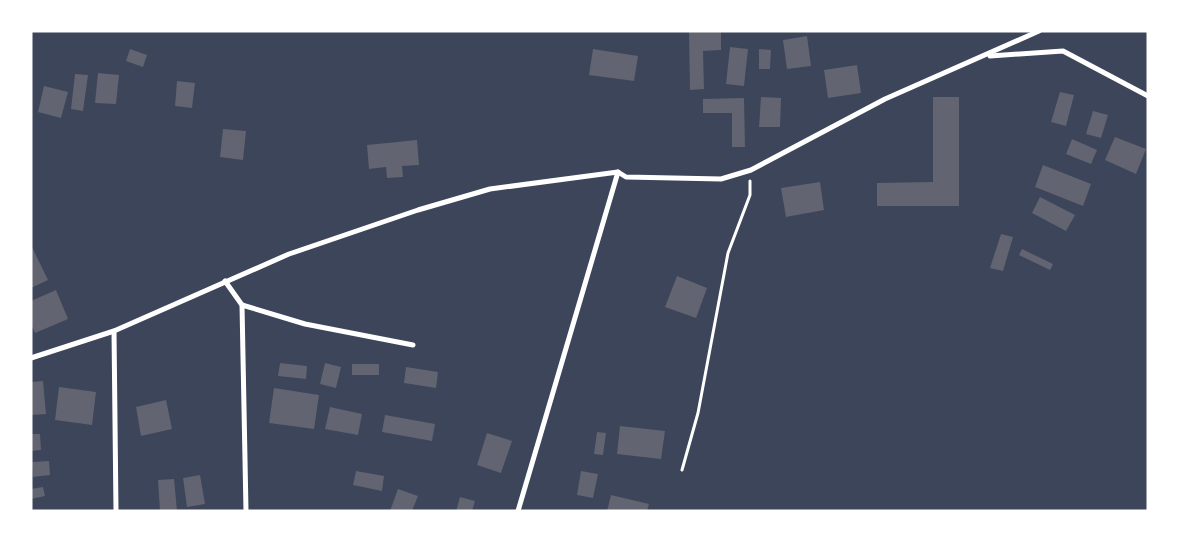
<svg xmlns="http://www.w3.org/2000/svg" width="1179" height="542" font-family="'PT Sans',sans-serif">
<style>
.green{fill:#3c4559}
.building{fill:#626471}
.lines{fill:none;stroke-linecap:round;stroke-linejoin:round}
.path{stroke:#fff;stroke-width:3}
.minor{stroke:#fff;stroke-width:5}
</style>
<rect width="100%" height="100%" fill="#2d3142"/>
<!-- green -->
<rect class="green" x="31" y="31" width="1117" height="480"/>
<!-- building -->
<g class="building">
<polygon points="689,31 721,31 721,50 703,51 704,89 690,90"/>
<polygon points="807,36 811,66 787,69 783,40"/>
<polygon points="730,47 748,49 744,86 726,84"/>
<polygon points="130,49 147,55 143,67 126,61"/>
<polygon points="593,49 638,56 634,81 589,75"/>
<polygon points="759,49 771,50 770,69 759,69"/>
<polygon points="857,65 861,93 828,98 824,70"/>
<polygon points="98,73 119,75 116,104 95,103"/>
<polygon points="75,74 88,75 83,111 71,109"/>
<polygon points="177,81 195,83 192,108 175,106"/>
<polygon points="44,86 68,92 61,118 38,112"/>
<polygon points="1060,92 1074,95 1066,126 1051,122"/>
<polygon points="761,97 781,98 780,127 759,127"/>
<polygon points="933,97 959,97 959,206 877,206 877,183 933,182"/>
<polygon points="744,98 745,147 732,147 732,113 703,113 703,99"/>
<polygon points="1093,111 1108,115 1101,138 1086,134"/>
<polygon points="223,129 246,131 243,160 220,157"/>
<polygon points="1115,137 1146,149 1136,174 1105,160"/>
<polygon points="1072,139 1097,150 1091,164 1066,154"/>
<polygon points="417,140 419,165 402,166 403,177 387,178 386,167 369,169 367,145"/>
<polygon points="1043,165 1091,184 1083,206 1035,187"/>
<polygon points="820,182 824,210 786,217 781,188"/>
<polygon points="1040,197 1075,215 1066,231 1032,213"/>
<polygon points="1001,234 1013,237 1003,271 990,268"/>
<polygon points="31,245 48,280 31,288"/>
<polygon points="1022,249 1053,264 1050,270 1019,255"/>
<polygon points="677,276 707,288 696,318 665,307"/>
<polygon points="56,290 68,319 35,333 31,324 31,301"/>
<polygon points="280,363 307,366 306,379 278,376"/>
<polygon points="325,363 341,367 336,388 320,384"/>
<rect x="352" y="364" width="27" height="11"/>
<polygon points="406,367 438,372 436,388 404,383"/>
<polygon points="43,381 46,414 31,415 31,382"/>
<polygon points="59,387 96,392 92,425 55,420"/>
<polygon points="274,388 319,395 314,429 269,423"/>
<polygon points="166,400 172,429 141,436 136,407"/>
<polygon points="330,407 362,414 358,435 325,429"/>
<polygon points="385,415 435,424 432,441 382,432"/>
<polygon points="620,426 665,431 661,459 617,454"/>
<polygon points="597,432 606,433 603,455 594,454"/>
<polygon points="487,433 512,441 501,473 477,465"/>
<polygon points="31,434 40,434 41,450 31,451"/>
<polygon points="49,461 50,475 33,477 32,462"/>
<polygon points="356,471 384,476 382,491 353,485"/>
<polygon points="581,471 598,474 593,498 577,495"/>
<polygon points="200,475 205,504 187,507 183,478"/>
<polygon points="174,479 177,511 160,511 158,480"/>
<polygon points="43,487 45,496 31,499 31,489"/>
<polygon points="398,489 418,496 412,511 390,511"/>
<polygon points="611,495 649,504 647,511 607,511"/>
<polygon points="460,497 475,501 472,511 456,511"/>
</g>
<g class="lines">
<!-- path -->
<polyline class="path" points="682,470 698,413 728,253 750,195 750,181"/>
<!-- minor -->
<g class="minor">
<polyline points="990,56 1063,51 1148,96"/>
<polyline points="225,281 242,305 246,511"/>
<polyline points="242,305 305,324 413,345"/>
<polyline points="114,331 116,511"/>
<polyline points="31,358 114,331 289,254 418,210 490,189 618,172 626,177 721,179 751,170 885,99 1039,31"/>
<polyline points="518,511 618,172"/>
</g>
</g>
<!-- border -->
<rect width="1179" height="542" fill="none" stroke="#ffffff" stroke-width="65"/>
</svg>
